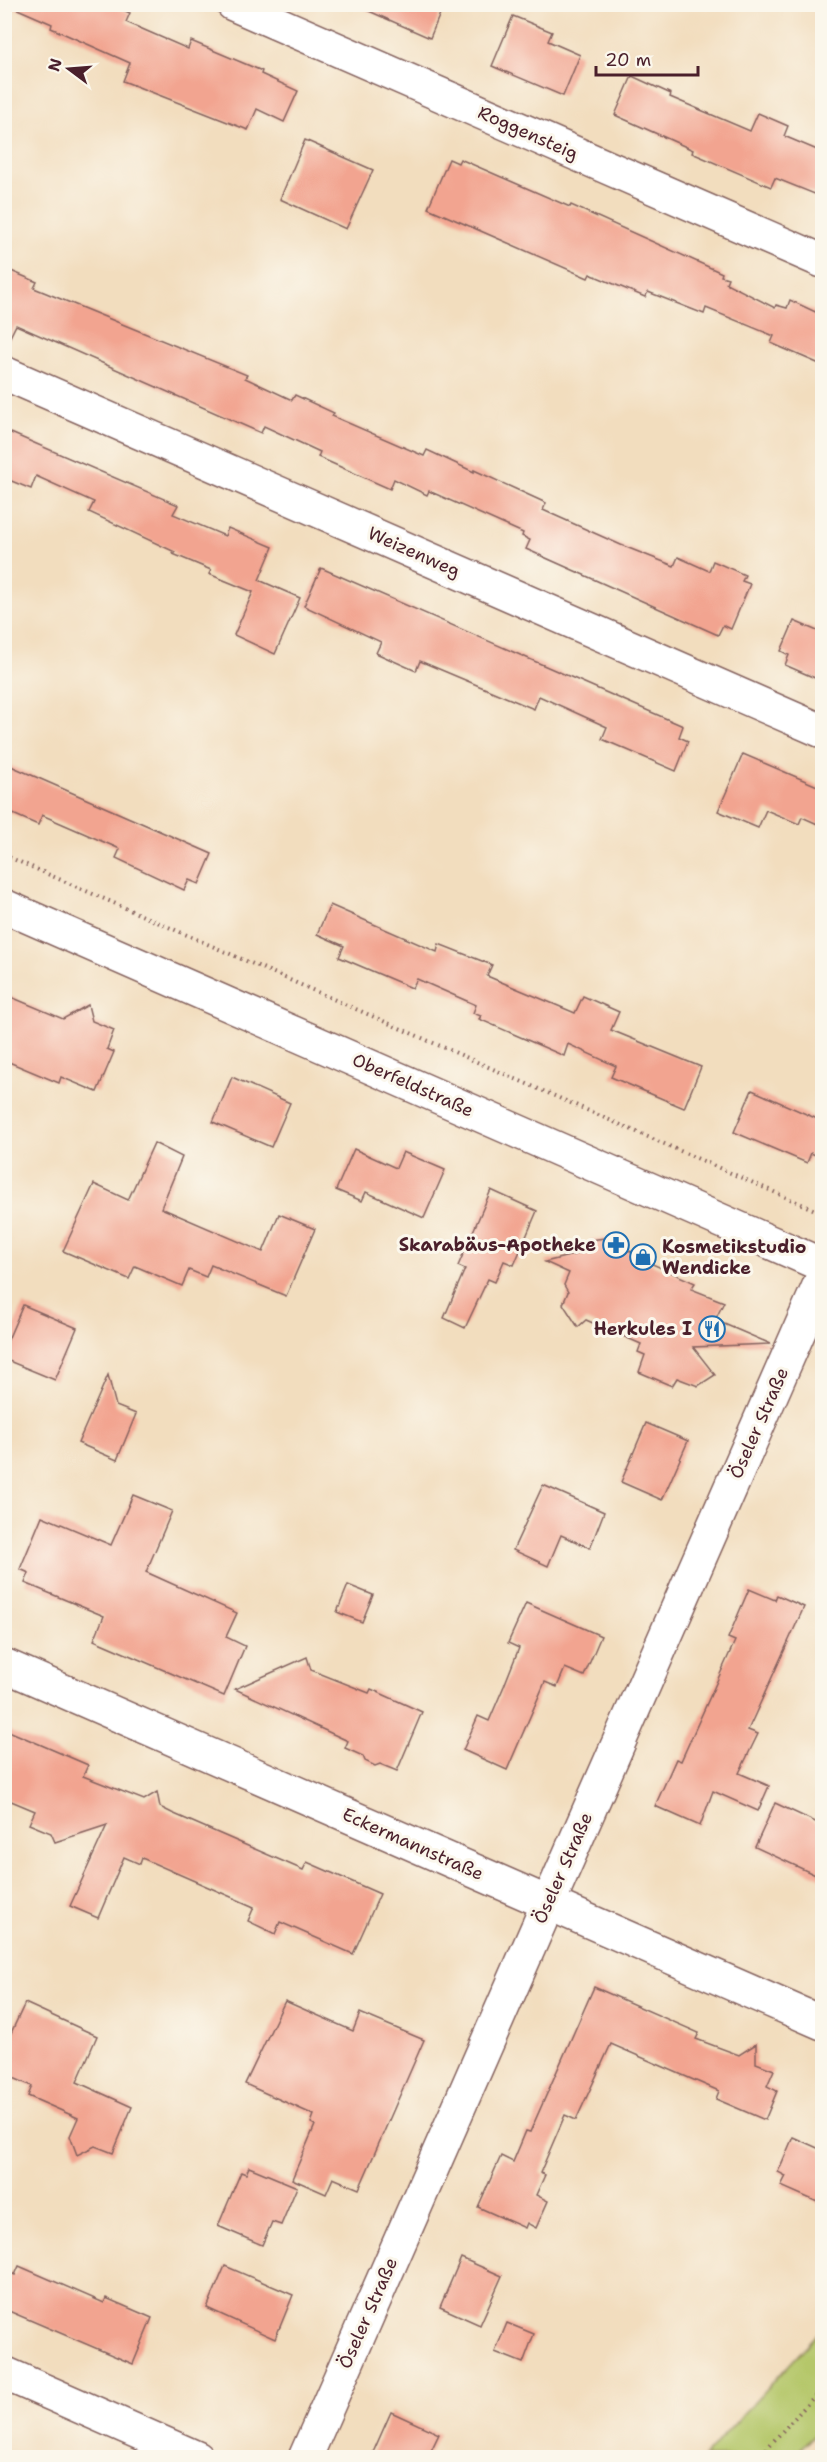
<svg xmlns="http://www.w3.org/2000/svg" width="827" height="2462" font-family="'Shantell Sans',sans-serif">
<style>
.green{fill:#b5c76b;stroke:#80734b;stroke-width:1.5}
.building{fill:#f2a490}
.lines{fill:none;stroke-linecap:round;stroke-linejoin:round}
.street-casing{stroke:#85625e;stroke-width:36}
.secondary-casing{stroke:#85625e;stroke-width:36}
.path{stroke:#85625e;stroke-width:4;stroke-dasharray:1.5 4.5;stroke-linecap:butt}
.street{stroke:#fff;stroke-width:33}
.secondary{stroke:#fff;stroke-width:33}
.labels{text-anchor:middle;stroke-width:6;stroke-linejoin:round;paint-order:stroke}
.street-label{font-size:18px;fill:#4a1f2b;stroke:#fbf7ec}
.poi-label{font-size:18px;font-weight:bold;fill:#4a1f2b;stroke:#fbf7ec;text-anchor:end}
</style>
<rect width="100%" height="100%" fill="#fbf7ec"/>
<filter id="ink" filterUnits="userSpaceOnUse"><feTurbulence type="fractalNoise" baseFrequency=".0167" numOctaves="2"/><feDisplacementMap in="SourceGraphic" scale="12" xChannelSelector="R" yChannelSelector="G"/><feConvolveMatrix kernelMatrix="1 2 1 2 8 2 1 2 1" color-interpolation-filters="sRGB"/></filter>
<filter id="wash" filterUnits="userSpaceOnUse"><feTurbulence type="fractalNoise" baseFrequency=".008" numOctaves="4" result="noise"/><feDisplacementMap in="SourceGraphic" scale="24" xChannelSelector="R" yChannelSelector="G"/><feGaussianBlur stdDeviation="1.35" result="paint"/><feColorMatrix in="noise" values="0 0 0 0 0 0 0 0 0 0 0 0 0 0 0 0 0 1.4 0 .05"/><feComposite in="paint" operator="in"/></filter>
<g filter="url(#wash)">
<rect width="100%" height="100%" fill="#f2ddbe"/>
<!-- green -->
<polygon class="green" points="822,2329 822,2425 793,2457 704,2457"/>
<g id="blocks">
<!-- building -->
<g class="building">
<polygon points="6,4 109,4 130,13 126,22 188,49 191,41 262,71 261,74 298,91 284,122 257,109 248,130 123,81 130,63 51,28 52,24"/>
<polygon points="353,4 444,4 430,38"/>
<polygon points="513,16 552,32 548,41 580,55 563,96 492,66"/>
<polygon points="632,76 671,94 670,97 750,131 758,113 788,126 784,136 822,152 822,197 775,178 771,187 692,153 693,150 615,115"/>
<polygon points="305,140 373,170 346,229 280,199"/>
<polygon points="449,159 458,163 460,159 570,207 571,205 722,273 721,276 728,278 726,283 775,308 776,305 787,308 790,300 822,315 822,365 771,343 774,336 706,308 704,314 648,292 645,297 590,274 588,278 428,208"/>
<polygon points="4,268 37,282 34,288 247,375 245,378 292,400 295,395 334,413 332,416 424,456 427,450 474,472 474,470 546,503 543,510 621,545 674,566 678,557 709,571 713,561 745,575 742,581 750,584 731,629 723,625 718,635 526,549 530,540 522,536 523,533 429,491 427,495 394,479 390,489 318,457 320,452 264,426 261,433 16,325 4,349"/>
<polygon points="4,430 178,505 173,514 225,536 228,528 273,547 259,580 300,598 275,654 234,635 253,592 209,574 211,570 173,554 175,552 89,512 94,502 36,476 31,489 4,478"/>
<polygon points="321,568 683,726 679,737 688,741 676,771 602,739 607,727 539,696 534,709 420,661 416,671 376,653 381,642 304,606"/>
<polygon points="794,621 822,633 822,681 785,665 789,655 781,651"/>
<polygon points="743,754 822,788 822,826 802,817 799,824 766,810 758,828 718,811"/>
<polygon points="4,763 212,854 199,884 189,880 184,890 116,858 120,849 42,815 38,825 4,810"/>
<polygon points="330,905 437,952 439,944 492,965 487,976 575,1013 583,996 619,1012 611,1030 701,1067 684,1108 611,1077 616,1066 568,1044 564,1056 479,1019 481,1016 473,1013 476,1005 417,979 412,988 339,957 344,946 317,934"/>
<polygon points="4,994 63,1019 88,1005 92,1021 114,1030 107,1049 114,1052 97,1092 61,1077 59,1083 4,1060"/>
<polygon points="232,1077 290,1103 271,1147 213,1122"/>
<polygon points="752,1090 822,1121 822,1158 811,1153 807,1163 734,1132"/>
<polygon points="154,1143 182,1157 161,1208 263,1252 279,1214 315,1229 286,1296 211,1265 206,1277 189,1270 182,1286 135,1266 129,1279 63,1251 94,1184 128,1200"/>
<polygon points="354,1149 396,1168 403,1152 445,1170 424,1218 366,1192 362,1201 336,1190"/>
<polygon points="491,1190 537,1211 514,1265 504,1261 495,1282 488,1279 465,1328 444,1318 465,1269 458,1266"/>
<polygon points="618,1236 618,1246 652,1260 650,1263 695,1283 691,1289 724,1302 715,1320 771,1344 693,1347 715,1375 698,1386 677,1378 672,1386 639,1372 645,1355 638,1352 641,1344 586,1320 578,1327 563,1304 568,1292 564,1285 569,1273 545,1262 585,1252 591,1240"/>
<polygon points="23,1305 77,1328 55,1380 4,1359 4,1349"/>
<polygon points="108,1375 116,1406 136,1414 117,1460 78,1443"/>
<polygon points="646,1423 688,1441 662,1500 621,1482"/>
<polygon points="543,1485 604,1512 590,1548 561,1535 548,1566 513,1550"/>
<polygon points="133,1495 172,1511 146,1572 237,1613 226,1637 245,1646 224,1696 94,1640 104,1616 25,1583 29,1573 20,1569 42,1516 111,1545"/>
<polygon points="348,1585 373,1595 362,1622 337,1612"/>
<polygon points="749,1589 775,1600 777,1595 804,1607 748,1730 758,1734 739,1773 769,1786 758,1811 713,1791 700,1826 655,1806 676,1759 681,1761 735,1641 728,1638"/>
<polygon points="526,1603 601,1636 584,1676 565,1668 557,1687 545,1682 507,1770 463,1750 478,1716 489,1721 504,1686 519,1648 508,1643"/>
<polygon points="307,1657 311,1670 369,1693 371,1689 422,1712 397,1771 380,1764 375,1766 365,1761 363,1756 345,1748 348,1741 235,1689"/>
<polygon points="4,1729 88,1765 83,1776 144,1800 157,1792 160,1807 172,1813 303,1870 307,1862 380,1894 353,1954 280,1922 275,1934 248,1921 254,1907 142,1858 140,1864 124,1857 98,1918 70,1906 107,1825 55,1842 51,1833 29,1824 35,1811 4,1798"/>
<polygon points="775,1803 822,1825 822,1878 755,1847"/>
<polygon points="594,1987 699,2033 696,2039 739,2055 756,2044 756,2063 774,2070 767,2086 777,2091 765,2120 716,2099 719,2091 611,2044 576,2120 565,2115 540,2173 545,2175 536,2195 548,2201 536,2228 527,2223 525,2228 478,2207 501,2156 513,2162 526,2131 530,2132"/>
<polygon points="285,2001 353,2031 360,2013 424,2040 359,2189 333,2178 326,2194 292,2179 315,2125 311,2123 314,2115 245,2084"/>
<polygon points="25,2003 97,2036 77,2082 132,2107 113,2153 95,2146 77,2155 70,2136 78,2118 28,2096 32,2086 4,2074 4,2048"/>
<polygon points="793,2137 822,2150 822,2204 781,2186 786,2176 778,2172"/>
<polygon points="249,2167 297,2187 281,2225 272,2222 262,2245 218,2226 241,2172 246,2174"/>
<polygon points="461,2258 502,2276 480,2325 440,2307"/>
<polygon points="19,2266 104,2303 106,2298 152,2318 133,2364 4,2309 4,2270 15,2275"/>
<polygon points="225,2266 293,2295 275,2339 207,2308"/>
<polygon points="507,2323 534,2334 523,2363 495,2352"/>
<polygon points="391,2412 439,2434 428,2457 371,2457"/>
</g>
</g>
</g>
<g filter="url(#ink)">
<use href="#blocks" fill-opacity="0" stroke="#85625e" stroke-width="1.5"/>
<g class="lines">
<!-- street casing -->
<g class="street-casing">
<g id="street">
<polyline points="233,4 822,261"/>
<polyline points="4,373 822,731"/>
<polyline points="4,1665 822,2023"/>
<polyline points="4,2373 197,2458"/>
<polyline points="305,2458 822,1279"/>
</g>
</g>
<!-- secondary casing -->
<g class="secondary-casing">
<polyline id="secondary" points="4,906 822,1265"/>
</g>
<!-- path -->
<g class="path">
<polyline points="4,855 822,1213"/>
<polyline points="758,2458 822,2388"/>
</g>
<!-- street -->
<use href="#street" class="street"/>
<!-- secondary -->
<use href="#secondary" class="secondary"/>
</g>
</g>
<!-- icons -->
<defs>
<g id="pharmacy-ring" transform="scale(1.35)"><circle r="9.5" fill="#fbf7ec" stroke="#1f6fb2" stroke-width="1.5"/><path d="M-2-6h4v4h4v4h-4v4h-4v-4h-4v-4h4Z" fill="#1f6fb2"/></g>
<g id="shop-ring" transform="scale(1.35)"><circle r="9.5" fill="#fbf7ec" stroke="#1f6fb2" stroke-width="1.5"/><path d="M-5-2.5h2.3a2.7 3.5 0 0 1 5.4 0H5L5.5 6h-11ZM-1.5-2.5h3a1.5 2.3 0 0 0-3 0Z" fill="#1f6fb2"/></g>
<g id="restaurant-ring" transform="scale(1.35)"><circle r="9.5" fill="#fbf7ec" stroke="#1f6fb2" stroke-width="1.5"/><path d="M-5-6h1v4h1v-4h1v4h1v-4h1v5L-1.5 .5V6h-2V.5L-5-1ZM5-6V6H3V1.5H1.5Q1.5-4 5-6Z" fill="#1f6fb2"/></g>
</defs>
<g fill-rule="evenodd">
<use href="#pharmacy-ring" x="616" y="1245"/>
<use href="#shop-ring" x="643" y="1257"/>
<use href="#restaurant-ring" x="712" y="1329"/>
</g>
<g class="labels">
<!-- street labels -->
<g class="street-label">
<text transform="translate(528 133) rotate(24)" y="6">Roggensteig</text>
<text transform="translate(414 552) rotate(24)" y="6">Weizenweg</text>
<text transform="translate(413 1085) rotate(24)" y="6">Oberfeldstraße</text>
<text transform="translate(759 1423) rotate(-66)" y="6">Öseler Straße</text>
<text transform="translate(413 1844) rotate(24)" y="6">Eckermannstraße</text>
<text transform="translate(563 1868) rotate(-66)" y="6">Öseler Straße</text>
<text transform="translate(368 2313) rotate(-66)" y="6">Öseler Straße</text>
</g>
<!-- poi labels -->
<g class="poi-label">
<text x="596" y="1251">Skarabäus-Apotheke</text>
<text x="662" y="1253" text-anchor="start">Kosmetikstudio<tspan x="662" dy="21">Wendicke</tspan></text>
<text x="692" y="1335">Herkules I</text>
</g>
</g>
<!-- margin -->
<rect width="827" height="2462" fill="none" stroke="#fbf7ec" stroke-width="24"/>
<!-- north arrow -->
<g transform="translate(69 69) rotate(286)" stroke="#fbf7ec" stroke-width="4.5" paint-order="stroke">
<path d="M0-4.5L10 22L0 15L-10 22Z" fill="#4a1f2b"/>
<text y="-9" font-size="16" font-weight="bold" text-anchor="middle" fill="#4a1f2b">N</text>
</g>
<!-- scale -->
<path d="M596 66v9h102v-9" fill="none" stroke="#4a1f2b" stroke-width="3"/>
<text x="605" y="66" font-size="18" fill="#4a1f2b" stroke="#fbf7ec" stroke-width="4.5" paint-order="stroke">20 m</text>
</svg>
